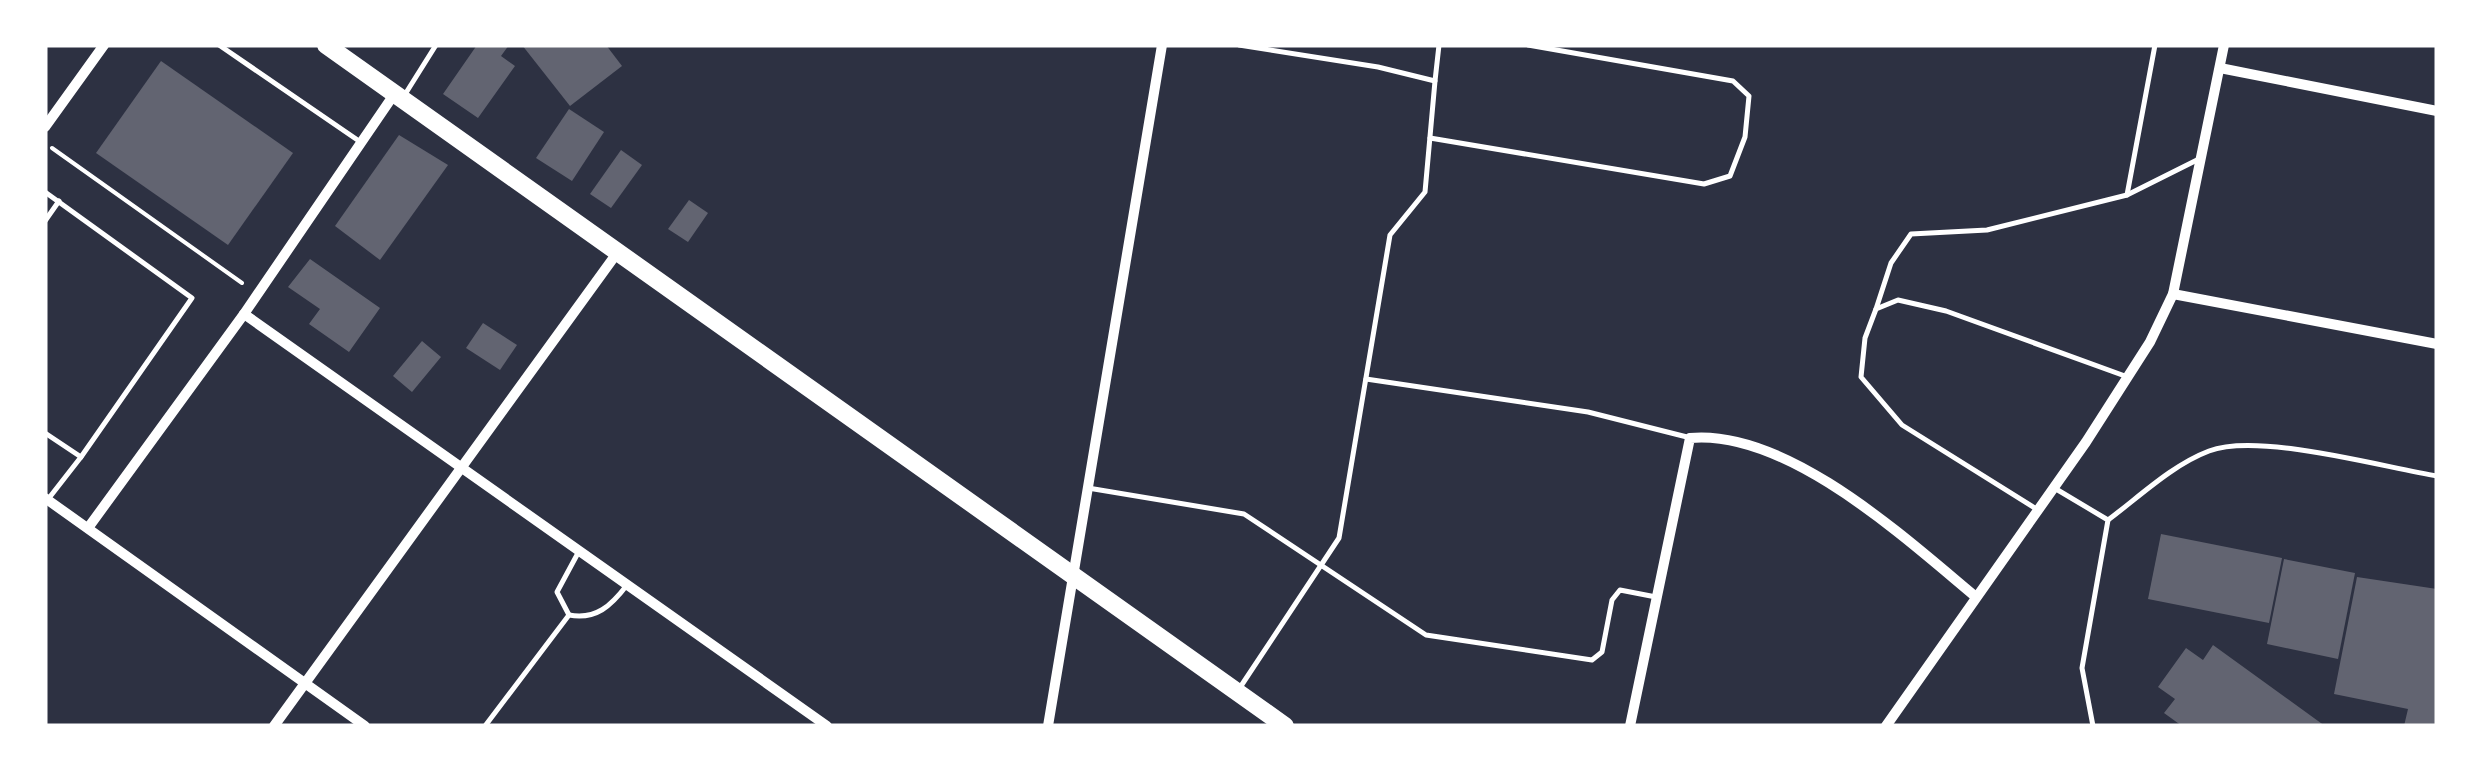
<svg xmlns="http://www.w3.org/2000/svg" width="2482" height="771" font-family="'Space Grotesk',sans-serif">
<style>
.building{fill:#626471}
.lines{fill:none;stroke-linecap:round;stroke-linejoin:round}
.path{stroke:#fff;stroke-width:4}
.service{stroke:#fff;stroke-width:5}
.minor{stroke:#fff;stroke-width:10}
.trunk{stroke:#fff;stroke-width:18}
</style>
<rect width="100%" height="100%" fill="#2d3142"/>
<!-- building -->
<g class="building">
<polygon points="477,45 509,45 501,56 515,66 478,118 443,94"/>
<polygon points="522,45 606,45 622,66 570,106"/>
<polygon points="161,61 293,153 228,245 96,153"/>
<polygon points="569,109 604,132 572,181 536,158"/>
<polygon points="399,135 448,165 380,260 335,226"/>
<polygon points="621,150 642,165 611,208 590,194"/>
<polygon points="689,200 708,213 688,242 668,229"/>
<polygon points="310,259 380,308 349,352 309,324 320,309 288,287"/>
<polygon points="483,323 517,345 500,370 466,348"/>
<polygon points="422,341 441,357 412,392 393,376"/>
<polygon points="2161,534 2282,558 2269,623 2148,599"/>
<polygon points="2284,559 2355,573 2338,659 2267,644"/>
<polygon points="2357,577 2437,589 2437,726 2404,726 2408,709 2334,694"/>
<polygon points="2213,645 2325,726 2182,726 2164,713 2175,699 2158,687 2186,648 2203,660"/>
</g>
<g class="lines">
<!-- path -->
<polyline class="path" points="52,148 242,283"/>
<!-- service -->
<g class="service">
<polyline points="219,45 359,141"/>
<polyline points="1435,81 1439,45"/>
<polyline points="404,96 436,45"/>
<polyline points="1430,138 1704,184 1730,176 1745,137 1749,96 1733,81 1528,45"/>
<polyline points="45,192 192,298 81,457 45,433"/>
<polyline points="2127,195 2155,45"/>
<polyline points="45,221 59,201"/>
<polyline points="1876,309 1891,263 1911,234 1987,230 2127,195 2197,160"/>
<polyline points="1366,379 1588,412 1687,437"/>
<polyline points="1088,488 1244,514 1426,635 1592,660 1602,652 1612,600 1620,590 1656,597"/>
<polyline points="2056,489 2108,520 2082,668 2093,726"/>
<polyline points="49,498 81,457"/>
<polyline points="2038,510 1902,425 1861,377 1865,338 1876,309 1898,300 1946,311 2125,376"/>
<path d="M2108,520C2139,497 2172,465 2209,451C2258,432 2382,467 2437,476"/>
<polyline points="569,615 557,592 578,553"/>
<polyline points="1239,689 1339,538 1390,235 1425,192 1435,81 1378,67 1239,45"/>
<path d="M485,726L569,615C596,620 611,606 627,585"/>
</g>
<!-- minor -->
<g class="minor">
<polyline points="2220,68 2437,111"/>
<polyline points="45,127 104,45"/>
<polyline points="2173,294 2437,344"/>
<polyline points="244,314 827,726"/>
<polyline points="45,498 365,726"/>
<polyline points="88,528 244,314 395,93"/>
<polyline points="274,726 617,253"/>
<polyline points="1048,726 1162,45"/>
<path d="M1630,726L1690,438C1787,429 1905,538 1976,597"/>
<polyline points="1886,726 2086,442 2150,342 2173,294 2224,45"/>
</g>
<!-- trunk -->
<polyline class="trunk" points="326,45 1285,726"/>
</g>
<!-- border -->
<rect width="2482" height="771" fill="none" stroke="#ffffff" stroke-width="95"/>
</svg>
